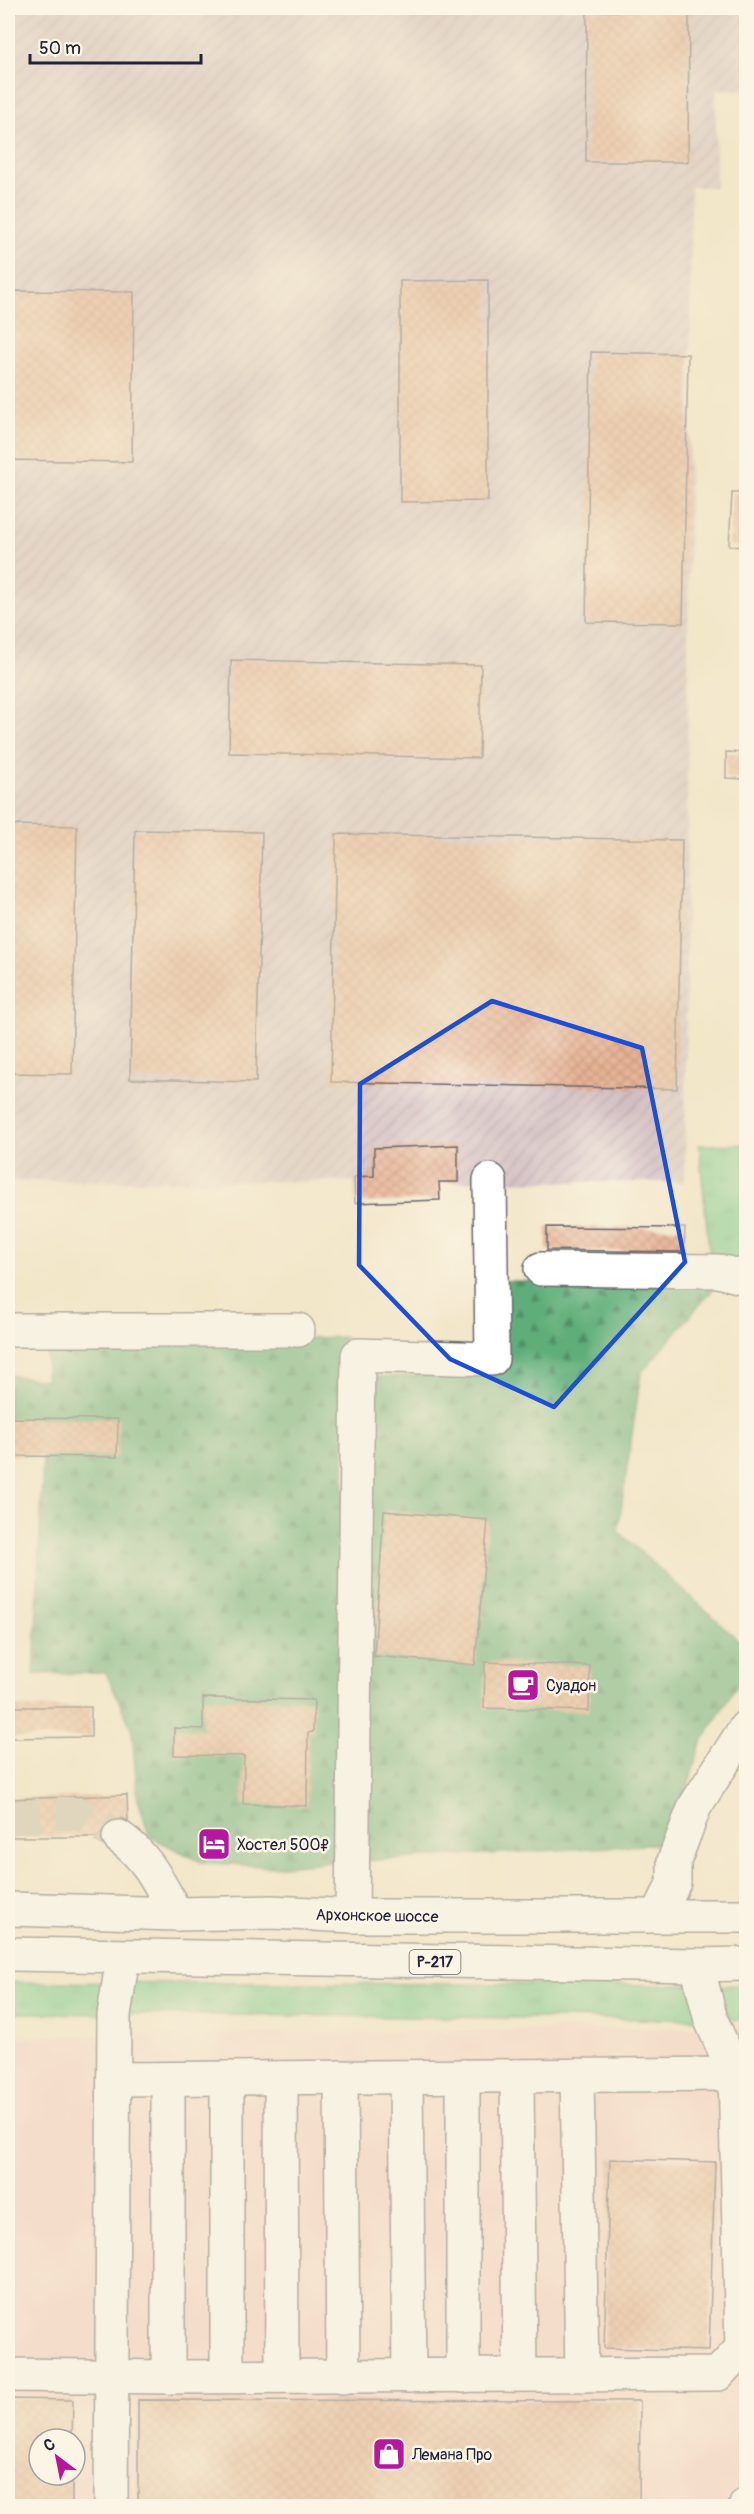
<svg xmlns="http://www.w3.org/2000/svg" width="754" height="2514" font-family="Pangolin,sans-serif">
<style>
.built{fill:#f7d0cb;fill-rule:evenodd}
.industrial{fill:url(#industrial-furrows)}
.grass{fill:url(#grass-tufts);stroke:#4b7664;stroke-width:1.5}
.forest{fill:url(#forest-firs);stroke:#40685a;stroke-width:1.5}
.building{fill:url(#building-cross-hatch)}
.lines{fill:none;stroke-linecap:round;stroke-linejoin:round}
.minor-tunnel{stroke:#c9c0ae;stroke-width:33;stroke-dasharray:33 16;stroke-linecap:butt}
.minor-casing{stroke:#6b676d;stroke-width:36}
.highway-casing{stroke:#6b676d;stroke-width:36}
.minor{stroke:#fff;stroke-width:33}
.highway{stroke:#fff;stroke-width:33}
.marked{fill:none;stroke:#1d4ed8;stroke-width:4.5;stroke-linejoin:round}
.labels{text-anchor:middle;stroke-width:5;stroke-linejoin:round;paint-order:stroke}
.shield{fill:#fcf5e5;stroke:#63616e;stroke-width:1.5}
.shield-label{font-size:15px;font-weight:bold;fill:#22223b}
.poi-label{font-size:16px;fill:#22223b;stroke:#fcf5e5;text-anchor:start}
.street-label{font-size:16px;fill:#22223b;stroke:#fcf5e5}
</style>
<defs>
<pattern id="industrial-furrows" width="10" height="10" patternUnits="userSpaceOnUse" patternTransform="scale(1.5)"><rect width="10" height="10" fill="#d2bec2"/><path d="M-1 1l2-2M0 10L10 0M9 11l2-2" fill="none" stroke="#b4a3a8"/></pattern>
<pattern id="grass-tufts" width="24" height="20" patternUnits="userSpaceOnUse" patternTransform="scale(1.5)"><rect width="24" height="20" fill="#74ca8e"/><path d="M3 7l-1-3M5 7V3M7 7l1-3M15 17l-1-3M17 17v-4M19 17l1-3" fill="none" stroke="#64ad7b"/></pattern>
<pattern id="forest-firs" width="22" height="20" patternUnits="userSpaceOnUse" patternTransform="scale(1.5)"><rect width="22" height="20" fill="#5fae79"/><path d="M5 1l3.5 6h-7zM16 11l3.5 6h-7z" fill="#4e8d64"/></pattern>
<pattern id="building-cross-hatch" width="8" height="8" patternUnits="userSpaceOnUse" patternTransform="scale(1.5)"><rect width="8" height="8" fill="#e7b294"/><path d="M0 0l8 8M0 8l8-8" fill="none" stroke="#c69980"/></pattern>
</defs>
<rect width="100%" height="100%" fill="#fcf5e5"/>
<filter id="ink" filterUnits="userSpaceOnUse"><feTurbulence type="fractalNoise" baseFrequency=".0167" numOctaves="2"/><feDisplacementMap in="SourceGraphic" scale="12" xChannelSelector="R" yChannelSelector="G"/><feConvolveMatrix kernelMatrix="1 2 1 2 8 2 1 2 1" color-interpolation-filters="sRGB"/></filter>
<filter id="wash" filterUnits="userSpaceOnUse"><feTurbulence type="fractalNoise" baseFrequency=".008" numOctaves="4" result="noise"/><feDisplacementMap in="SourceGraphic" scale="24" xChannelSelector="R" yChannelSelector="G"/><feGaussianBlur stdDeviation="1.35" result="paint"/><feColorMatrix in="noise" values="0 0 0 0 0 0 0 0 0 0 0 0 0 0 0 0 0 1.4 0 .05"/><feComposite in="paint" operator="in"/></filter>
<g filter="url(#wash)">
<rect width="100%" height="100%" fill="#f3e7cb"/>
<!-- built -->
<path class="built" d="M746,2027V2506H8V2037ZM39,2439H75V2475H39Z"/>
<!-- industrial -->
<polygon class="industrial" points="8,8 746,8 746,90 716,89 716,187 691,187 685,1182 8,1181"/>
<!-- grass -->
<g class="grass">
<polygon points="746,1144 746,1268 713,1257 709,1250 699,1145"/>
<polygon points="8,1982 746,1985 746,2020 8,2013"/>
</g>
<!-- forest -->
<g class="forest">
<polygon points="503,1281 697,1284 715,1287 641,1373 618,1531 746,1647 746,1671 701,1743 686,1793 663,1844 362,1861 368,1377 485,1374"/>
<polygon points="346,1337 338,1861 272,1867 201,1862 149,1836 137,1795 132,1730 106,1673 34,1674 44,1431 18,1439 8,1449 8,1375 46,1380 47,1344"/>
</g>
<g id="blocks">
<!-- building -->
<g class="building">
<polygon points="587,11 689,12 688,162 586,162"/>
<polygon points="488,280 488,501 400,502 400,281"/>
<polygon points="8,291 134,292 132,462 8,460"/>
<polygon points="591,352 688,354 683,623 586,622"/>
<polygon points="732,493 747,493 747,547 729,546"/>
<polygon points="231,660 481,665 479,758 229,753"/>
<polygon points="726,752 747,753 747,779 726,778"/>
<polygon points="8,825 77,826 72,1074 8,1073"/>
<polygon points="135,830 262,832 256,1082 130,1079"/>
<polygon points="336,834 682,840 677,1089 331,1082"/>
<polygon points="458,1145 458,1182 439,1182 440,1200 355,1203 354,1177 374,1176 374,1148"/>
<polygon points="547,1227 685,1228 684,1252 547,1250"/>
<polygon points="8,1418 118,1419 117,1457 8,1456"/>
<polygon points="384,1511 488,1520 475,1665 374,1656"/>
<polygon points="485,1662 590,1666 589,1711 484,1708"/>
<polygon points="203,1698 314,1700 313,1732 308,1733 307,1806 243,1804 244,1756 174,1755 174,1728 203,1729"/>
<polygon points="8,1707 91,1707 91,1737 8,1738"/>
<polygon points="127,1795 128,1821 121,1818 111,1820 104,1826 101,1837 8,1837 8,1799"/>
<polygon points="610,2159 715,2162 709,2351 604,2348"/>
<polygon points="8,2399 73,2400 72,2439 39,2439 39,2475 72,2475 72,2506 8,2506"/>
<polygon points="138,2400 640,2401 639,2506 138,2506"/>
</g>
</g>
</g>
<g filter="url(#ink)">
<use href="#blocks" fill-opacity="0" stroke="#6b676d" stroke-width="1.5"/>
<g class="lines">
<!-- minor-tunnel -->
<polyline class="minor-tunnel" points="8,1819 50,1813 80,1814 119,1837"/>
<!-- minor casing -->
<g class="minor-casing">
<g id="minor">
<polyline points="541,1269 719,1271 746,1278"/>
<polyline points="8,1330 298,1330"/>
<path d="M119,1837C149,1858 159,1883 176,1914"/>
<polyline points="352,1916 358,1355 492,1359 490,1180"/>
<polyline points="658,1916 674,1882 674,1861 695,1806 746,1727"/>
<polyline points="577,2075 582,2375"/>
<polyline points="517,2076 520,2374"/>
<polyline points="341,2077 343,2377"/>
<polyline points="227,2078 227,2376"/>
<polyline points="281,2078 282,2376"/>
<polyline points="406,2078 409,2376"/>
<polyline points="114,2079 735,2074"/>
<polyline points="8,2375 168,2377 718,2374 742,2348 735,2074 711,2020 697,1965"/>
<polyline points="463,2376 463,2076"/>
<polyline points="168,2377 168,2079"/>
<polyline points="111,2506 114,2015 123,1957"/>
<polyline points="746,2506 746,2505"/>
</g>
</g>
<!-- highway casing -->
<g class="highway-casing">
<g id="highway">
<polyline points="8,1909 176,1914 272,1912 352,1916 746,1916"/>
<polyline points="8,1954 697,1965 746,1964"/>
</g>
</g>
<!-- minor -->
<use href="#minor" class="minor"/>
<!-- highway -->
<use href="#highway" class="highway"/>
</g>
</g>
<!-- marked area -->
<path d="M0 0H754V2514H0ZM492,1001L642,1048L685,1262L554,1407L450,1359L359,1265L360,1084Z" fill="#f3e7cb" fill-opacity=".55" fill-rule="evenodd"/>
<path class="marked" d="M492,1001L642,1048L685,1262L554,1407L450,1359L359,1265L360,1084Z"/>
<!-- icons -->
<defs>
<g id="cafe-square" transform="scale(1.725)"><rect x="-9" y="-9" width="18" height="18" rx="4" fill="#b5179e" stroke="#fcf5e5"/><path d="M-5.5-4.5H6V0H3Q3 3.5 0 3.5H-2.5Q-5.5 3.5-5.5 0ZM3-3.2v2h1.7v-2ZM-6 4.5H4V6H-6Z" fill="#fff"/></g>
<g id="hotel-square" transform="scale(1.725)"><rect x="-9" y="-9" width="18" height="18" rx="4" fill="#b5179e" stroke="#fcf5e5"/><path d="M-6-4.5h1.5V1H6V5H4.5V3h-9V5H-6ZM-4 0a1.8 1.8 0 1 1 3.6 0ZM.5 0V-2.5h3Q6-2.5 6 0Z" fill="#fff"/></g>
<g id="shop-square" transform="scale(1.725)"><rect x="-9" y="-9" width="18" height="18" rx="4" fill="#b5179e" stroke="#fcf5e5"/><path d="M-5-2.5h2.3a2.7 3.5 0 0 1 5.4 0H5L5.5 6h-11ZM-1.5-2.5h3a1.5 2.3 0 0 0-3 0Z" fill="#fff"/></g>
</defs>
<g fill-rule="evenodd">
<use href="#cafe-square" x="523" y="1685"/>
<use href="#hotel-square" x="214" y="1844"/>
<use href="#shop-square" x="389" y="2454"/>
</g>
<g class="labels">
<!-- shield labels -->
<rect class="shield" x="409.5" y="1950" width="51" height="24" rx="4.5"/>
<g class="shield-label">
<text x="435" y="1967">Р-217</text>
</g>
<!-- poi labels -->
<g class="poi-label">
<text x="546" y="1691">Суадон</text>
<text x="237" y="1850">Хостел 500₽</text>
<text x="412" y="2460">Лемана Про</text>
</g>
<!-- street labels -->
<g class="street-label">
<text transform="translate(377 1915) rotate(1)" y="6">Архонское шоссе</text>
</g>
</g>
<!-- margin -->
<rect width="754" height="2514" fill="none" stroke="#fcf5e5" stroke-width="30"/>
<!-- north arrow -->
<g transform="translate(57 2457) rotate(328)"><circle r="28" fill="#fcf5e5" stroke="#a5a1a1" stroke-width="1.5"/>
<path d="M0-4.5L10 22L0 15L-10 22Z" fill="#b5179e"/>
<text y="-9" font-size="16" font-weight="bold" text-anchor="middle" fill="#22223b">С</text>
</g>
<!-- scale -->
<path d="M30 54v9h171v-9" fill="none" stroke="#22223b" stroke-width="3"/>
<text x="39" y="54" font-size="18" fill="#22223b" stroke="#fcf5e5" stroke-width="4.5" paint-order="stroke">50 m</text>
</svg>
